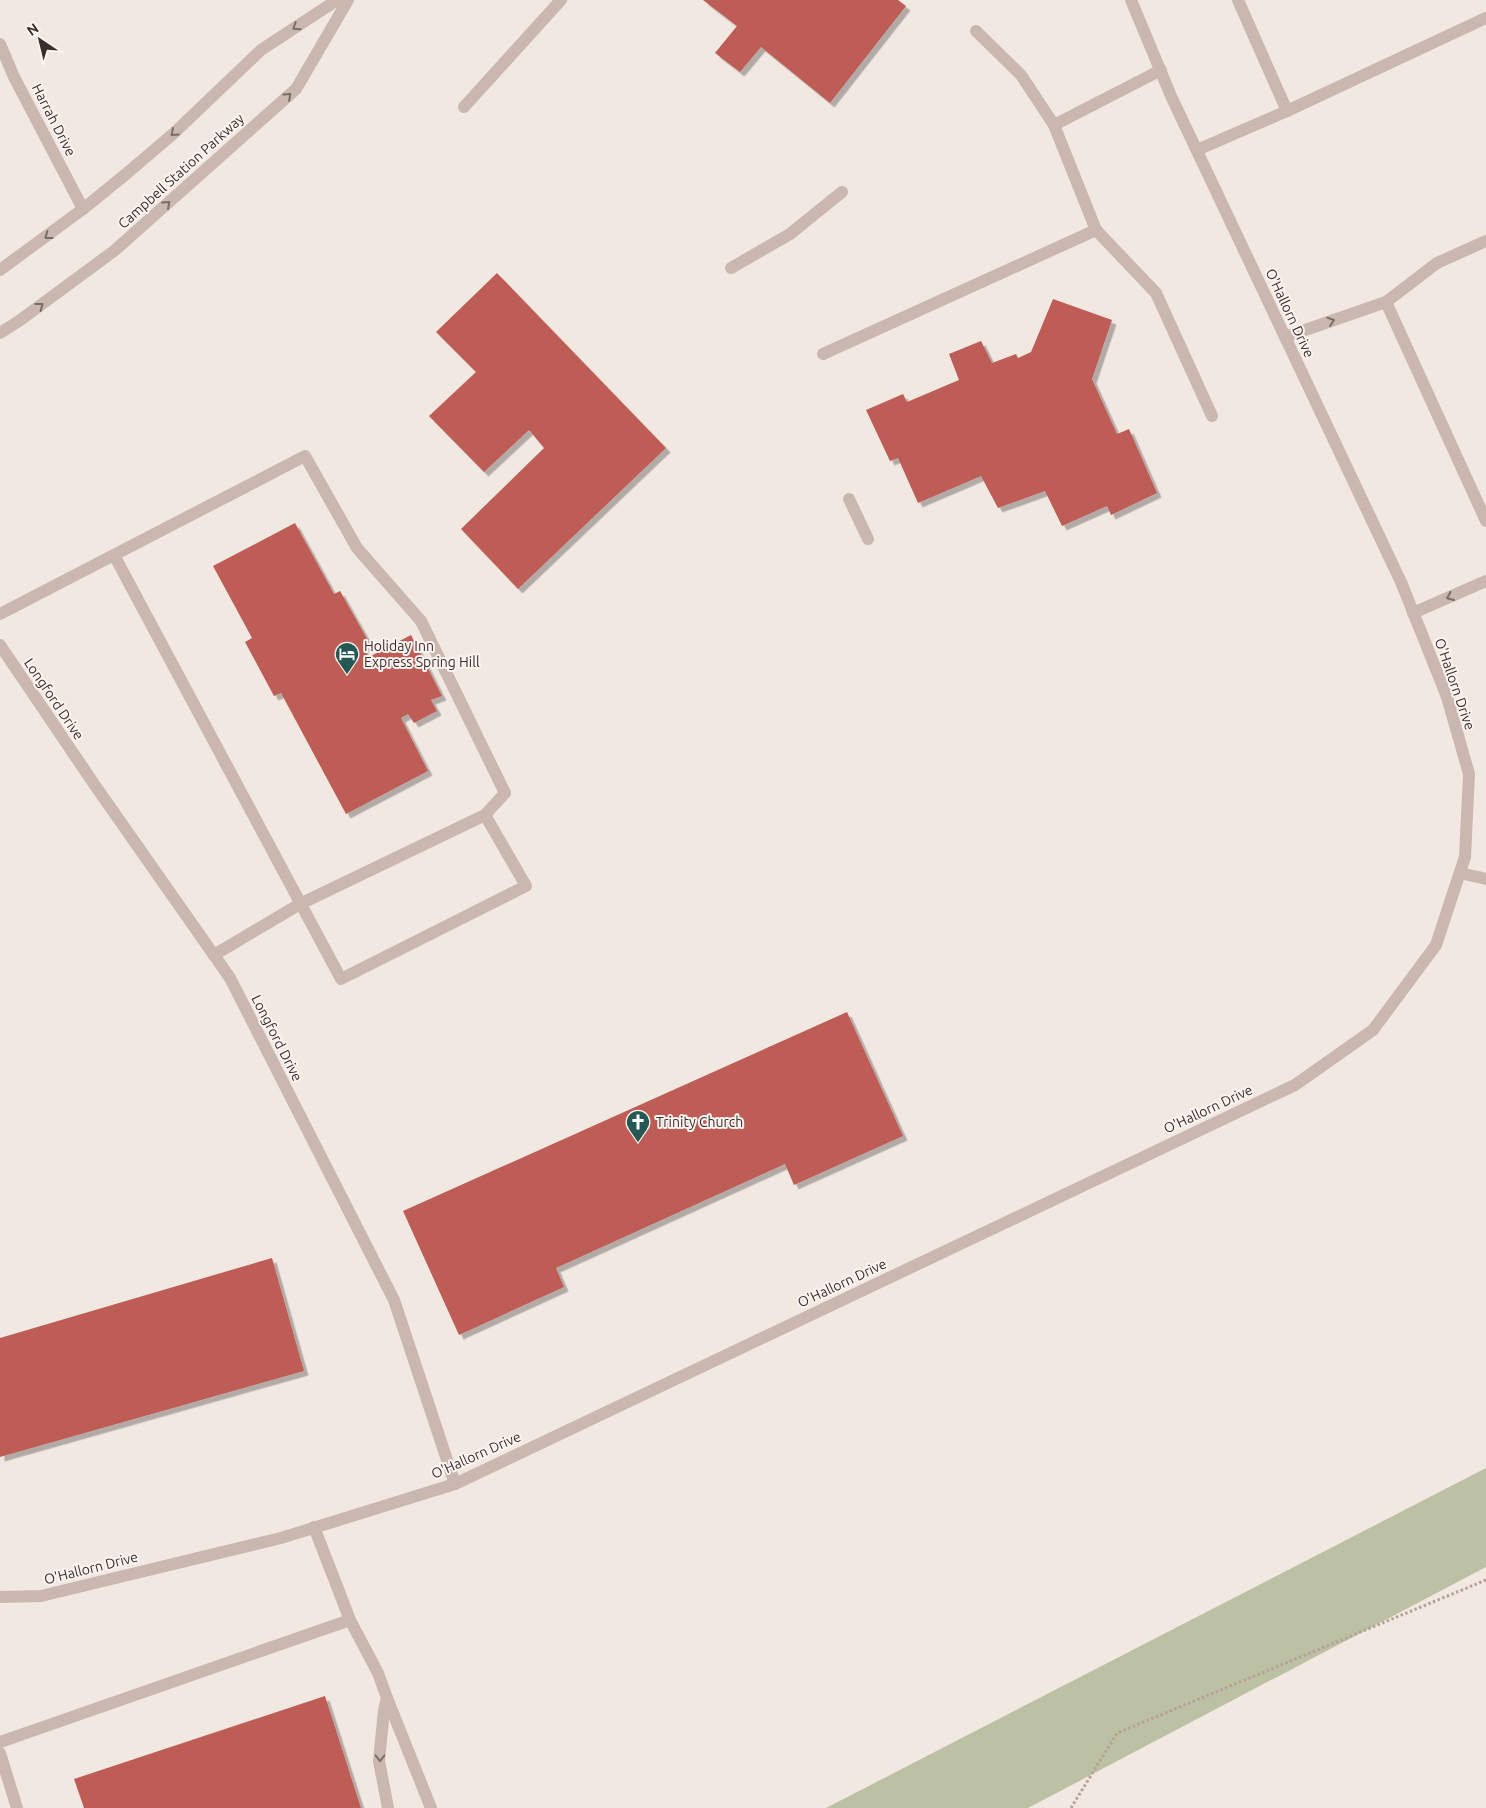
<svg xmlns="http://www.w3.org/2000/svg" width="1486" height="1808" font-family="Ubuntu,sans-serif">
<style>
.green{fill:#bcc1a3}
.building{fill:#bd5d56;filter:url(#shadow)}
.lines{fill:none;stroke-linecap:round;stroke-linejoin:round}
.path{stroke:#b6a099;stroke-width:3;stroke-dasharray:2.5 2.5;stroke-linecap:butt}
.service{stroke:#cab7af;stroke-width:12}
.minor{stroke:#cab7af;stroke-width:12}
.tertiary{stroke:#cab7af;stroke-width:12}
.oneway{stroke:#7a6c67}
.labels{text-anchor:middle;stroke-width:4;stroke-linejoin:round;paint-order:stroke}
.street-label{font-size:14px;fill:#392e2c;stroke:#faf3ef}
.poi-label{font-size:14px;fill:#392e2c;stroke:#faf3ef;text-anchor:start}
</style>
<defs>
<filter id="shadow"><feDropShadow dx="4.5" dy="4.5" stdDeviation="0" flood-color="#0004"/></filter>
</defs>
<rect width="100%" height="100%" fill="#f2e8e2"/>
<!-- green -->
<polygon class="green" points="1486,1468 1486,1567 1028,1808 826,1808"/>
<!-- building -->
<g class="building">
<polygon points="703,0 898,0 906,6 830,103 761,47 740,72 715,53 737,26"/>
<polygon points="497,273 666,448 518,589 461,529 544,448 529,430 484,472 429,416 476,372 436,332"/>
<polygon points="1053,299 1112,320 1092,379 1117,434 1129,429 1157,493 1111,515 1107,506 1062,526 1045,491 998,508 981,476 918,503 898,458 890,461 866,410 903,394 907,402 959,380 949,354 981,341 992,363 1016,354 1018,358 1031,352"/>
<polygon points="295,523 334,594 340,591 370,644 363,648 369,657 411,635 442,696 431,700 437,711 414,723 408,714 401,718 428,771 346,814 281,693 274,696 245,642 252,638 213,566"/>
<polygon points="847,1012 903,1136 794,1185 785,1164 556,1268 564,1287 459,1335 403,1211"/>
<polygon points="272,1258 304,1371 0,1457 0,1338"/>
<polygon points="325,1696 361,1808 84,1808 74,1779"/>
</g>
<g class="lines">
<!-- path -->
<polyline class="path" points="1071,1808 1117,1733 1486,1580"/>
<!-- service -->
<g class="service">
<polyline points="1238,0 1287,111"/>
<polyline points="976,31 1021,75 1054,125 1161,70"/>
<polyline points="0,44 14,77 83,209"/>
<polyline points="464,107 561,0"/>
<polyline points="1054,125 1096,230 1156,293 1212,416"/>
<polyline points="1197,150 1287,111 1486,18"/>
<polyline points="731,268 790,234 842,192"/>
<polyline points="1386,302 1486,521"/>
<polyline points="1285,337 1386,302 1437,263 1486,241"/>
<polyline points="823,354 1096,230"/>
<polyline points="849,499 868,539"/>
<polyline points="1413,613 1486,581"/>
<polyline points="0,614 305,456 357,548 421,621 505,793 485,815 526,886 341,979 114,555"/>
<polyline points="1460,873 1486,879"/>
<polyline points="214,955 300,904 485,815"/>
<polyline points="314,1527 350,1620 378,1673 387,1698 384,1710 379,1761 388,1808"/>
<polyline points="387,1698 431,1808"/>
<polyline points="0,1742 350,1620"/>
<polyline points="0,1753 17,1808"/>
</g>
<!-- minor -->
<g class="minor">
<polyline points="0,645 94,784 230,978 394,1300 455,1484"/>
<polyline points="0,1597 41,1596 281,1538 455,1484 1295,1085 1373,1030 1436,945 1465,857 1469,774 1447,697 1401,582 1171,96 1131,0"/>
</g>
<!-- tertiary -->
<g class="tertiary">
<polyline points="0,270 83,209 126,174 173,134 261,50 337,0"/>
<polyline points="0,333 19,321 114,251 296,89 348,0"/>
</g>
</g>
<!-- one-way arrows -->
<defs><path id="oneway-chevron" d="M-2-3.5L2.5 0L-2 3.5" fill="none" stroke-width="1.6" stroke-linecap="round" stroke-linejoin="round" transform="scale(1.25)"/></defs>
<g class="oneway">
<use href="#oneway-chevron" transform="translate(296 27) rotate(146)"/>
<use href="#oneway-chevron" transform="translate(288 96) rotate(-42)"/>
<use href="#oneway-chevron" transform="translate(174 133) rotate(138)"/>
<use href="#oneway-chevron" transform="translate(167 204) rotate(-42)"/>
<use href="#oneway-chevron" transform="translate(48 236) rotate(143)"/>
<use href="#oneway-chevron" transform="translate(40 306) rotate(-37)"/>
<use href="#oneway-chevron" transform="translate(1331 321) rotate(-19)"/>
<use href="#oneway-chevron" transform="translate(1450 597) rotate(156)"/>
<use href="#oneway-chevron" transform="translate(380 1758) rotate(90)"/>
</g>
<!-- icons -->
<defs>
<g id="hotel-pin" transform="scale(1.25)"><path d="M0 17L-7.5 6A9.5 9.5 0 1 1 7.5 6Z" fill="#245853" stroke="#faf3ef"/><path d="M-6-4.5h1.5V1H6V5H4.5V3h-9V5H-6ZM-4 0a1.8 1.8 0 1 1 3.6 0ZM.5 0V-2.5h3Q6-2.5 6 0Z" fill="#fff"/></g>
<g id="church-pin" transform="scale(1.25)"><path d="M0 17L-7.5 6A9.5 9.5 0 1 1 7.5 6Z" fill="#245853" stroke="#faf3ef"/><path d="M-1.2-6h2.4v3.5h3.3v2.4h-3.3V6h-2.4V-.1h-3.3v-2.4h3.3Z" fill="#fff"/></g>
</defs>
<g fill-rule="evenodd">
<use href="#hotel-pin" x="347" y="654"/>
<use href="#church-pin" x="638" y="1122"/>
</g>
<g class="labels">
<!-- street labels -->
<g class="street-label">
<text transform="translate(54 120) rotate(63)" y="5">Harrah Drive</text>
<text transform="translate(181 171) rotate(-42)" y="5">Campbell Station Parkway</text>
<text transform="translate(1290 313) rotate(65)" y="5">O'Hallorn Drive</text>
<text transform="translate(1455 684) rotate(71)" y="5">O'Hallorn Drive</text>
<text transform="translate(54 699) rotate(56)" y="5">Longford Drive</text>
<text transform="translate(277 1038) rotate(63)" y="5">Longford Drive</text>
<text transform="translate(1208 1109) rotate(-25)" y="5">O'Hallorn Drive</text>
<text transform="translate(842 1283) rotate(-25)" y="5">O'Hallorn Drive</text>
<text transform="translate(476 1455) rotate(-24)" y="5">O'Hallorn Drive</text>
<text transform="translate(91 1568) rotate(-14)" y="5">O'Hallorn Drive</text>
</g>
<!-- poi labels -->
<g class="poi-label">
<text x="364" y="651">Holiday Inn<tspan x="364" dy="16">Express Spring Hill</tspan></text>
<text x="656" y="1127">Trinity Church</text>
</g>
</g>
<!-- north arrow -->
<g transform="translate(40 40) rotate(325)" stroke="#faf3ef" stroke-width="4" paint-order="stroke">
<path d="M0-4L9 19L0 12L-9 19Z" fill="#392e2c"/>
<text y="-8" font-size="14" font-weight="bold" text-anchor="middle" fill="#392e2c">N</text>
</g>
</svg>
